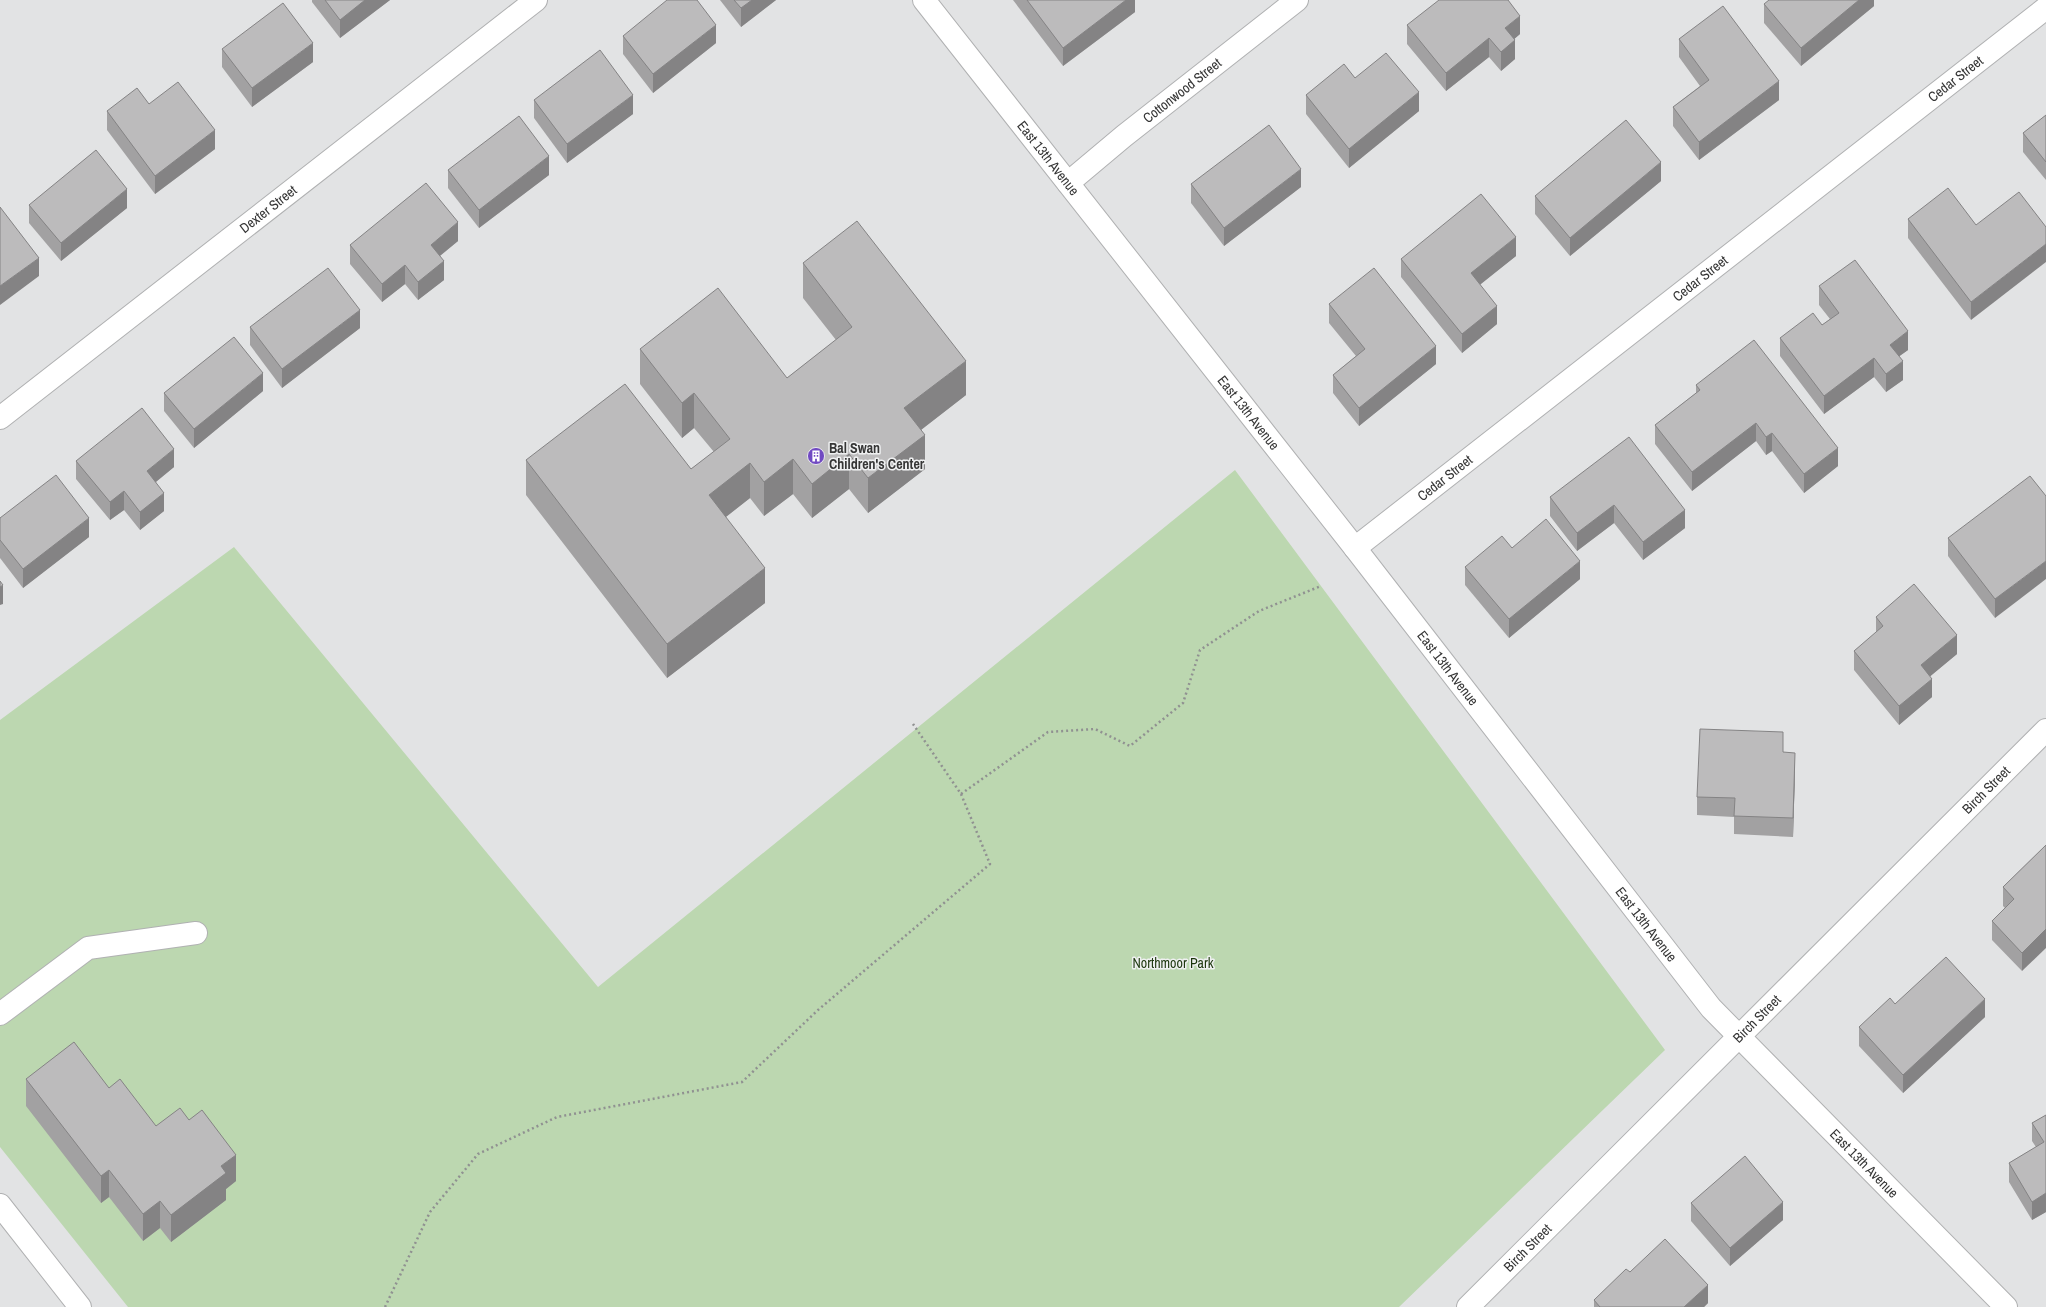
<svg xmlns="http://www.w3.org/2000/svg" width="2046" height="1307" font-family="'Archivo Narrow',sans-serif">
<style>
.green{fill:#bcd7b0}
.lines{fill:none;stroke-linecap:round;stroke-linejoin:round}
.minor-casing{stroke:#b0b1b2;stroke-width:24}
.path{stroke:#909191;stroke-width:2.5;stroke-dasharray:2 3;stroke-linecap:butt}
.minor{stroke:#fff;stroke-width:22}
.wall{fill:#a2a1a2}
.shaded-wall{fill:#848384}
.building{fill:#bcbbbc;stroke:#848384}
.labels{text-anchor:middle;stroke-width:3;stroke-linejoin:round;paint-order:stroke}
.street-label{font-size:14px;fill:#363636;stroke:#eff0f1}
.poi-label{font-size:14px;font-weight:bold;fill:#363636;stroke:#eff0f1;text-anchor:start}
.park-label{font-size:14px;fill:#1a350b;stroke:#eff0f1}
</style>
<rect width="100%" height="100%" fill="#e2e3e4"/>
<!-- green -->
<polygon class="green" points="1235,470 1665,1050 1399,1307 128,1307 0,1147 0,720 234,547 598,987"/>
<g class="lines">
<!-- minor casing -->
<g class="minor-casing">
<g id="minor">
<path id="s1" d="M924,0L1355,548L1711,1008L2006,1307"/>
<path id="s2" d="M1068,183L1124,136L1297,0"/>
<path id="s3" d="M0,418L536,0"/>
<path id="s4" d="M1355,548L2046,8"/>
<polyline points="0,1014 88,948 196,933"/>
<polyline points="0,1205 80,1307"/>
<path id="s5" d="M1468,1307L2046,730"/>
</g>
</g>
<!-- path -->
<g class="path">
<polyline points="961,794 1048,732 1095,729 1130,746 1183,703 1200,650 1259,611 1321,586"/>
<polyline points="385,1307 430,1212 478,1154 557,1117 742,1082 818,1010 990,864 961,794 913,724"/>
</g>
<!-- minor -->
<use href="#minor" class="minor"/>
</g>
<!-- wall -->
<g class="wall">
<polygon points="312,0 390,0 340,38 312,2"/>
<polygon points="720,0 776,0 741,27"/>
<polygon points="1013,0 1135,0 1135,12 1063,66"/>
<polygon points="1874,0 1874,6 1801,66 1764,23 1764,4"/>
<polygon points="1407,25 1520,34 1514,39 1515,59 1501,71 1489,57 1446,91 1407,44"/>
<polygon points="623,36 716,43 653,93 623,54"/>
<polygon points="1679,39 1779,100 1699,160 1673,126 1673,107 1700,86 1679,57"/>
<polygon points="222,49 313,62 252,107 222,67"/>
<polygon points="1355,78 1419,111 1349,168 1306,114 1306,95"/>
<polygon points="534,100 633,114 567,163 534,118"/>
<polygon points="149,104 215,149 155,194 107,130 107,111"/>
<polygon points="2046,115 2046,180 2023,152 2023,133"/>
<polygon points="448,170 549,175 479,228 448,188"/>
<polygon points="1661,181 1570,256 1535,214 1535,196"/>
<polygon points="1191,184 1301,187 1224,246 1191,203"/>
<polygon points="29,205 127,208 61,261 29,223"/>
<polygon points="1908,219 1976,225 1971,320 1908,238"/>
<polygon points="458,241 440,256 444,280 418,300 405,284 382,302 350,264 350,245"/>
<polygon points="1516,256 1480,284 1497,324 1462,353 1401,277 1401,259"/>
<polygon points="803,263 966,395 921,430 925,469 868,513 849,489 812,518 793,494 764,516 750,498 726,517 765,603 667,678 526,495 526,460 691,469 714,452 694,428 682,438 640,384 640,349 787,378 836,340 803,298"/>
<polygon points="1819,286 1908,350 1899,356 1903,380 1886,392 1874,377 1824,414 1780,356 1780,338 1822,325 1830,319 1819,305"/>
<polygon points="1329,304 1436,364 1359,426 1333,393 1333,375 1356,356 1329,323"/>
<polygon points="250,327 360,328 282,388 250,345"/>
<polygon points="1696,385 1838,466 1804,493 1772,451 1766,455 1756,441 1692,491 1655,444 1655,425 1696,393"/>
<polygon points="263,391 194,448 164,411 164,393"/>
<polygon points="76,461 174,467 156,482 164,511 140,530 124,510 110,520 76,479"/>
<polygon points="2046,496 1995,618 1948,556 1948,538"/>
<polygon points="1550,497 1685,510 1685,528 1643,560 1614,523 1577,551 1550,516"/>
<polygon points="0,518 89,537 23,588 0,558"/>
<polygon points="1512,548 1580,579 1509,638 1465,585 1465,567"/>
<polygon points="1876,617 1957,654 1930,676 1932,697 1899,725 1854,670 1854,651 1876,633"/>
<polygon points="1783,752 1795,772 1793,837 1734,834 1734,817 1697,815 1697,797"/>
<polygon points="2046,845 2022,971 1992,940 1992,921 2005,908 2003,906 2003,887"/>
<polygon points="1985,1017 1903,1093 1859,1046 1859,1027"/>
<polygon points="26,1079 109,1088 156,1126 236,1181 226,1189 226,1200 171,1242 160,1228 143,1241 109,1197 101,1203 26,1106"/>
<polygon points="2046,1115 2046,1212 2032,1220 2009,1182 2009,1163 2036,1147 2032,1141 2032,1123"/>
<polygon points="1691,1203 1783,1220 1730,1266 1691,1221"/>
<polygon points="1630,1272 1708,1303 1704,1307 1594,1307 1594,1300"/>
</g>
<!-- shaded-wall -->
<g class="shaded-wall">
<polygon points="365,0 390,0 340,38 340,20"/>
<polygon points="752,0 776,0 741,27 741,8"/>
<polygon points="1126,0 1135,0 1135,12 1063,66 1063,48"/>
<polygon points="1859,0 1874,0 1874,6 1801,66 1801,48"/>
<polygon points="1520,16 1520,34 1505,47 1505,28"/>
<polygon points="716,25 716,43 653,93 653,74"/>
<polygon points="1489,38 1489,57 1446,91 1446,73"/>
<polygon points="1515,40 1515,59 1501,71 1501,52"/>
<polygon points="313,43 313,62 252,107 252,88"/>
<polygon points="1779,81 1779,100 1699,160 1699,142"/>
<polygon points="1419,92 1419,111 1349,168 1349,149"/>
<polygon points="633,95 633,114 567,163 567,144"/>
<polygon points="215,130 215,149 155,194 155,176"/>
<polygon points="549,156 549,175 479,228 479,210"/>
<polygon points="1661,162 1661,181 1570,256 1570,238"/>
<polygon points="1301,169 1301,187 1224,246 1224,228"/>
<polygon points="127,189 127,208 61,261 61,243"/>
<polygon points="458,222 458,241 431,263 431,245"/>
<polygon points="1516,237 1516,256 1471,292 1471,273"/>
<polygon points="2046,244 2046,262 1971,320 1971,302"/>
<polygon points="39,258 39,276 0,305 0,286"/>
<polygon points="444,261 444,280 418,300 418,282"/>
<polygon points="405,265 405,284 382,302 382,284"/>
<polygon points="1497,306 1497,324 1462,353 1462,334"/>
<polygon points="360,310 360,328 282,388 282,369"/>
<polygon points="1908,331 1908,350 1890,363 1890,345"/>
<polygon points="1436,346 1436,364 1359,426 1359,408"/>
<polygon points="1874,358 1874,377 1824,414 1824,396"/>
<polygon points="966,361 966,395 904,443 904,408"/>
<polygon points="1903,361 1903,380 1886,392 1886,374"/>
<polygon points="263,373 263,391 194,448 194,429"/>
<polygon points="694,393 694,428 682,438 682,403"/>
<polygon points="1756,423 1756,441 1692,491 1692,472"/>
<polygon points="1772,433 1772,451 1766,455 1766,437"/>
<polygon points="925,435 925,469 868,513 868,478"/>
<polygon points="1838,448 1838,466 1804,493 1804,474"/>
<polygon points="174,449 174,467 147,489 147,471"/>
<polygon points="849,454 849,489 812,518 812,484"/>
<polygon points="793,459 793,494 764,516 764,482"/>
<polygon points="750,463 750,498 709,530 709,495"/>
<polygon points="124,491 124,510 110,520 110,502"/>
<polygon points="164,493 164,511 140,530 140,512"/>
<polygon points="1614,505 1614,523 1577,551 1577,533"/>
<polygon points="1685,510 1685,528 1643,560 1643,542"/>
<polygon points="89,518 89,537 23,588 23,569"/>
<polygon points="1580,561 1580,579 1509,638 1509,619"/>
<polygon points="2046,561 2046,579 1995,618 1995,599"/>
<polygon points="765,568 765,603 667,678 667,644"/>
<polygon points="3,585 3,604 0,605 0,587"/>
<polygon points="1957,635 1957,654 1921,684 1921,665"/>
<polygon points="1932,679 1932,697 1899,725 1899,706"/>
<polygon points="1795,753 1795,772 1793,837 1793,818"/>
<polygon points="2046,929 2046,948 2022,971 2022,953"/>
<polygon points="1985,999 1985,1017 1903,1093 1903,1075"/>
<polygon points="236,1155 236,1181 226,1189 226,1200 171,1242 171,1215 221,1166"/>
<polygon points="109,1170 109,1197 101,1203 101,1176"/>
<polygon points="2046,1193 2046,1212 2032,1220 2032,1202"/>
<polygon points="160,1201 160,1228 143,1241 143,1214"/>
<polygon points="1783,1202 1783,1220 1730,1266 1730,1248"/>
<polygon points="1708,1285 1708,1303 1704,1307 1684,1307"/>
</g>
<!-- building -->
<g class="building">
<polygon points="325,0 365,0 340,20"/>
<polygon points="667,0 697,0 716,25 653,74 623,36"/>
<polygon points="734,0 752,0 741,8"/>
<polygon points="1027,0 1126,0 1063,48"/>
<polygon points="1439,0 1508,0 1520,16 1505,28 1515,40 1501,52 1489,38 1446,73 1407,25"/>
<polygon points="1769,0 1859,0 1801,48 1764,4"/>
<polygon points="283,3 313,43 252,88 222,49"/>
<polygon points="1723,6 1779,81 1699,142 1673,107 1709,80 1679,39"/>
<polygon points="600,50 633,95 567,144 534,100"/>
<polygon points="1386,53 1419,92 1349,149 1306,95 1344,64 1355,78"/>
<polygon points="178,82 215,130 155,176 107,111 137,88 149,104"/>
<polygon points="2046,115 2046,162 2023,133"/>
<polygon points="519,116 549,156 479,210 448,170"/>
<polygon points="1626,120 1661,162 1570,238 1535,196"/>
<polygon points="1269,125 1301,169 1224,228 1191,184"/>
<polygon points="96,150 127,189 61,243 29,205"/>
<polygon points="426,183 458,222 431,245 444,261 418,282 405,265 382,284 350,245"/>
<polygon points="1948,188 1976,225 2019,192 2046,227 2046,244 1971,302 1908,219"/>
<polygon points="1481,194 1516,237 1471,273 1497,306 1462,334 1401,259"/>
<polygon points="0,207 39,258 0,286"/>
<polygon points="857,221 966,361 904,408 925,435 868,478 849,454 812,484 793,459 764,482 750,463 709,495 765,568 667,644 526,460 625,384 691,469 730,439 694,393 682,403 640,349 718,288 787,378 852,327 803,263"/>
<polygon points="1855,260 1908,331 1890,345 1903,361 1886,374 1874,358 1824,396 1780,338 1813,313 1822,325 1839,313 1819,286"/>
<polygon points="328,268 360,310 282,369 250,327"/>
<polygon points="1374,268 1436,346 1359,408 1333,375 1365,349 1329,304"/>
<polygon points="234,337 263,373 194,429 164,393"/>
<polygon points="1754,340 1838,448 1804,474 1772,433 1766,437 1756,423 1692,472 1655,425 1700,390 1696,385"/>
<polygon points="142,408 174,449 147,471 164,493 140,512 124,491 110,502 76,461"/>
<polygon points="1629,437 1685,510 1643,542 1614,505 1577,533 1550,497"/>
<polygon points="56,475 89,518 23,569 0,540 0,518"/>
<polygon points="2030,476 2046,496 2046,561 1995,599 1948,538"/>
<polygon points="1546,519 1580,561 1509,619 1465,567 1502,536 1512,548"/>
<polygon points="0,581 3,585 0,587"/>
<polygon points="1914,584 1957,635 1921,665 1932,679 1899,706 1854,651 1883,626 1876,617"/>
<polygon points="1700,729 1783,732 1783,752 1795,753 1793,818 1734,816 1735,798 1697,797"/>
<polygon points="2046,845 2046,929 2022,953 1992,921 2014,899 2003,887"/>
<polygon points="1946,957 1985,999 1903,1075 1859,1027 1890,998 1895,1004"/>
<polygon points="74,1042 109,1088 120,1079 156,1126 180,1108 189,1120 202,1110 236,1155 221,1166 226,1173 171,1215 160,1201 143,1214 109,1170 101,1176 26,1079"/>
<polygon points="2046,1115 2046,1193 2032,1202 2009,1163 2044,1142 2032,1123"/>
<polygon points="1745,1156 1783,1202 1730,1248 1691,1203"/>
<polygon points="1665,1239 1708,1285 1684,1307 1600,1307 1594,1300 1626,1269 1630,1272"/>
</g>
<!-- icons -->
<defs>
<g id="building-disc" transform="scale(0.9)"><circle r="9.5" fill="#7049c2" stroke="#eff0f1"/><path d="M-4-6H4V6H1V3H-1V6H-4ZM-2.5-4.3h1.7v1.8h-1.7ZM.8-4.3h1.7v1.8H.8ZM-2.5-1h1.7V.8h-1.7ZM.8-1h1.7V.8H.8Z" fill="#fff"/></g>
</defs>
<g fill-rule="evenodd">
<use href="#building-disc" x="816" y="456"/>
</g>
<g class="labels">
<!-- street labels -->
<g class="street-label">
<text dy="5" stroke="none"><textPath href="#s4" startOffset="762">Cedar Street</textPath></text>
<text dy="5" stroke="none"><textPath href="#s2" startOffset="147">Cottonwood Street</textPath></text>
<text dy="5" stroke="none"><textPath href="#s1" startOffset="201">East 13th Avenue</textPath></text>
<text dy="5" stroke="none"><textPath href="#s3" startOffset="340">Dexter Street</textPath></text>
<text dy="5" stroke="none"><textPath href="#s4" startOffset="438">Cedar Street</textPath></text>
<text dy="5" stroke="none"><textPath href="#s1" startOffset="525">East 13th Avenue</textPath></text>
<text dy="5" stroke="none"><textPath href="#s4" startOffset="114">Cedar Street</textPath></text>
<text dy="5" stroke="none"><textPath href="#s1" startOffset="849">East 13th Avenue</textPath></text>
<text dy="5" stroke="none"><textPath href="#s5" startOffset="732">Birch Street</textPath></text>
<text dy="5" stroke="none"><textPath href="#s1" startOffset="1173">East 13th Avenue</textPath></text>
<text dy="5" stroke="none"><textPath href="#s5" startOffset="408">Birch Street</textPath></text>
<text dy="5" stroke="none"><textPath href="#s1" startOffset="1497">East 13th Avenue</textPath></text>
<text dy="5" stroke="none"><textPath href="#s5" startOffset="84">Birch Street</textPath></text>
</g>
<!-- poi labels -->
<g class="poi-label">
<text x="829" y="453">Bal Swan<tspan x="829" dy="16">Children's Center</tspan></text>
</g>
<!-- park labels -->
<g class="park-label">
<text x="1173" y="968">Northmoor Park</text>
</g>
</g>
</svg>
